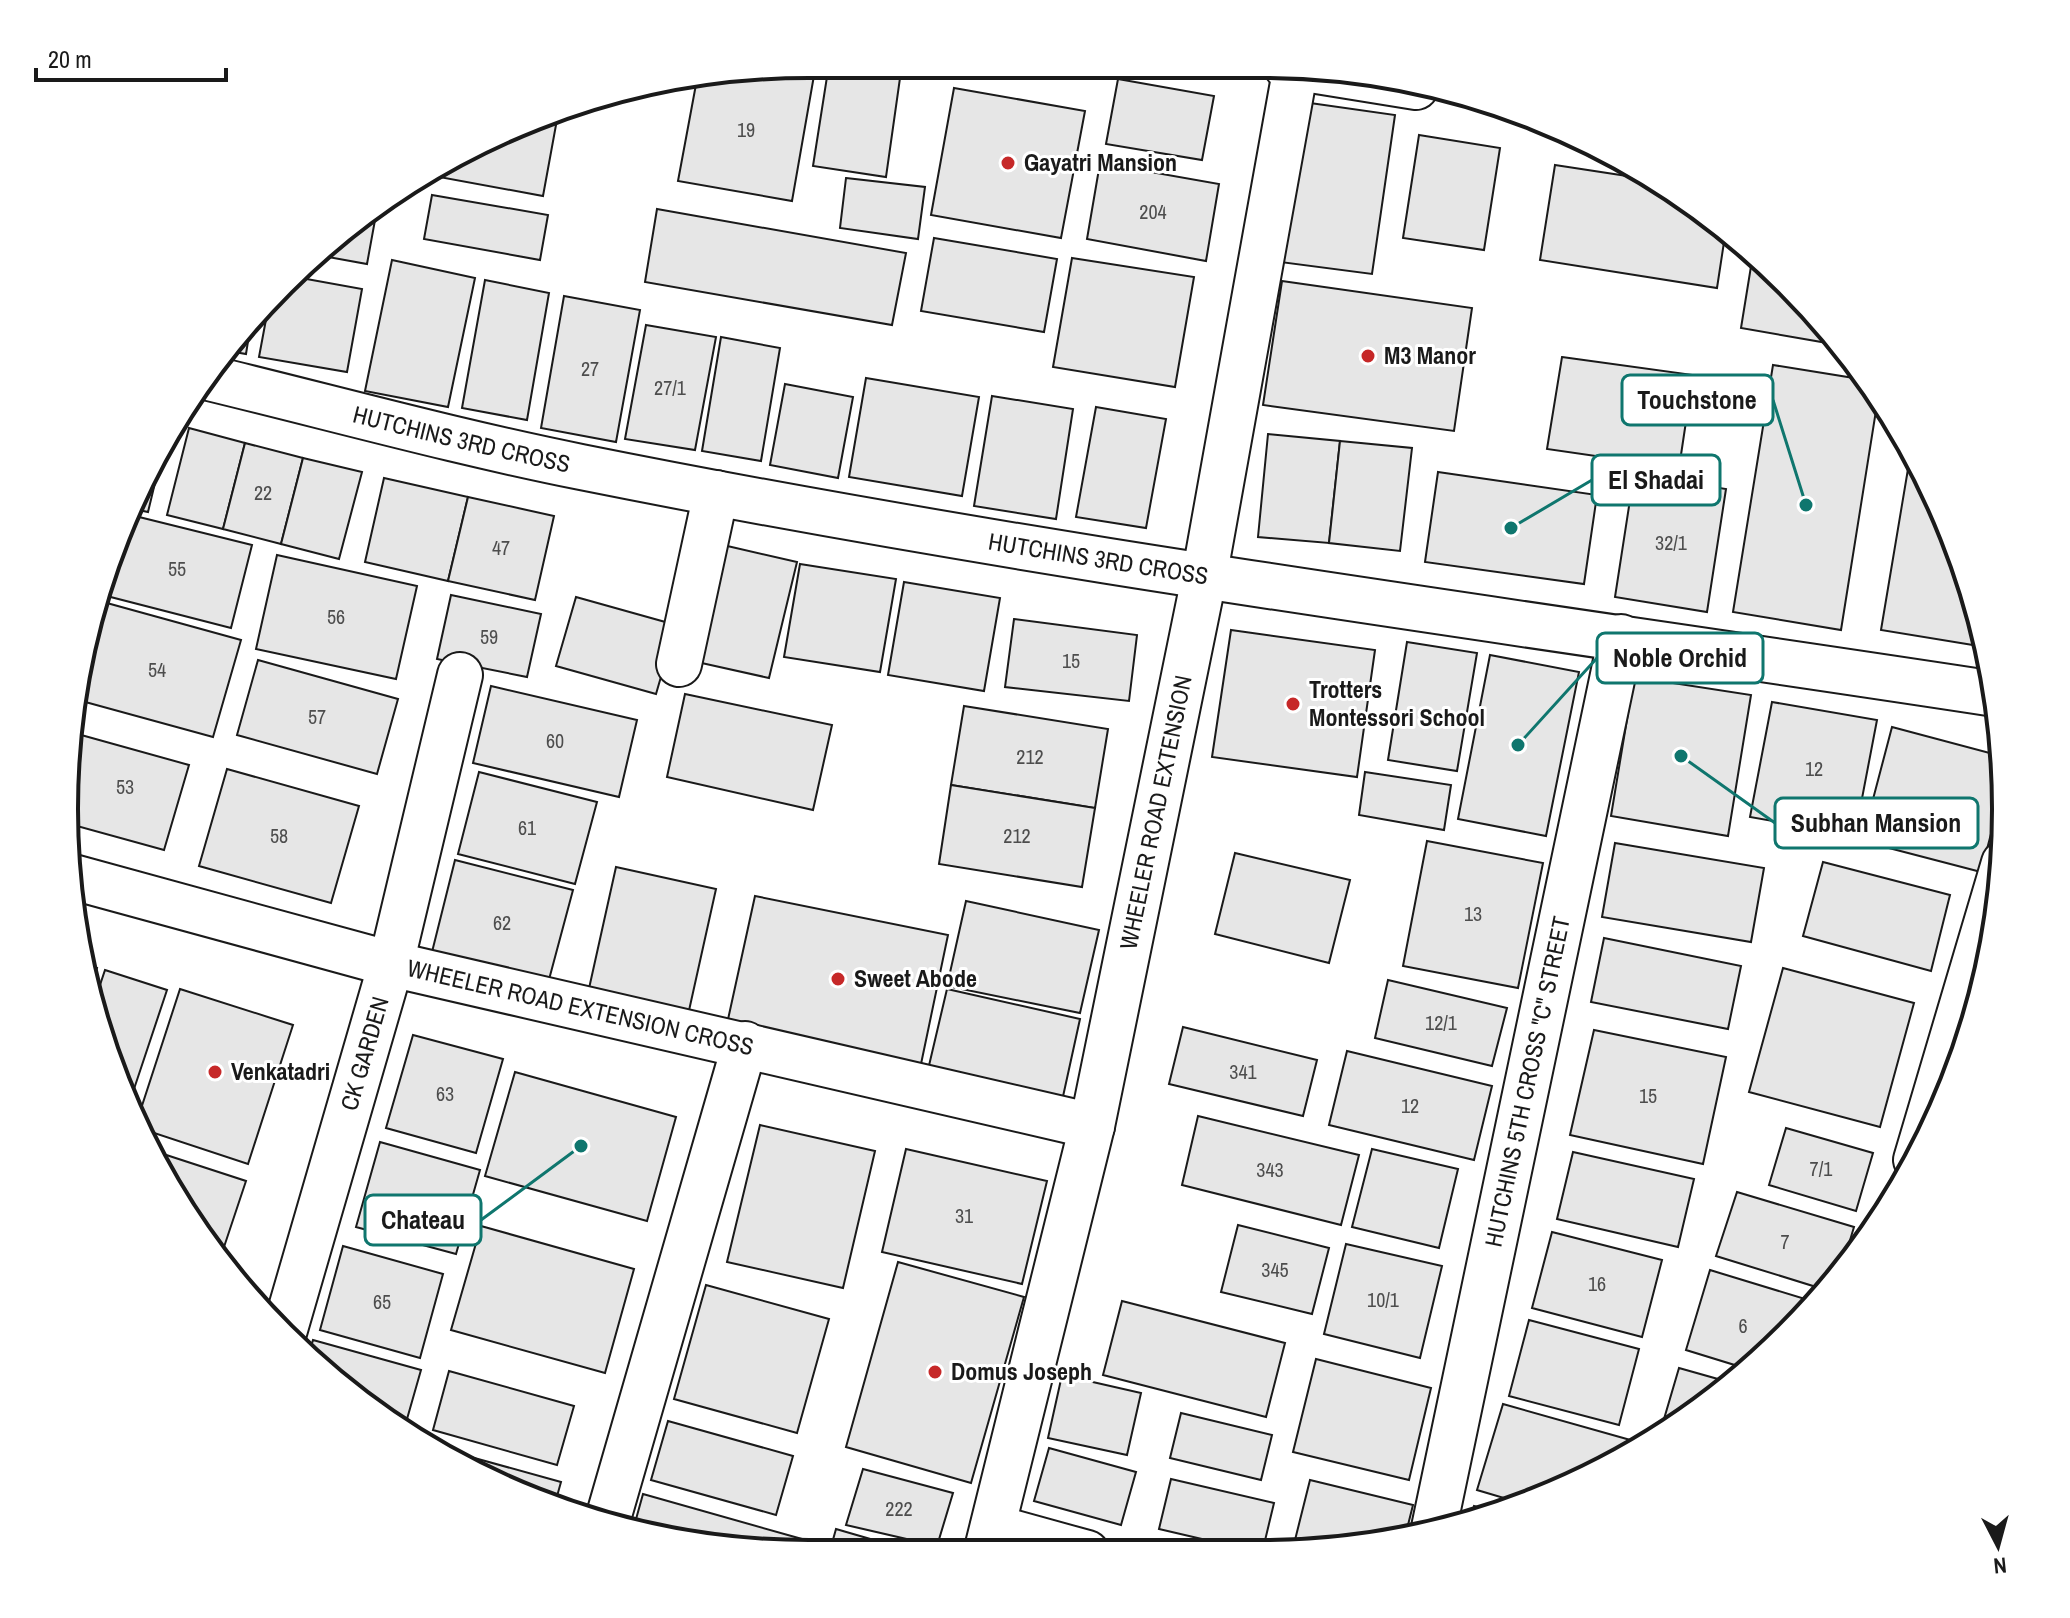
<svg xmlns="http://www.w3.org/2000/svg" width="2070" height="1618" font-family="'Archivo Narrow',sans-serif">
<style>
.building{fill:#e6e6e6;stroke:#1a1a1a;stroke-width:2}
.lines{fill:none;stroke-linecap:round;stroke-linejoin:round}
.street-casing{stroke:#1a1a1a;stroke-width:48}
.secondary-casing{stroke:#1a1a1a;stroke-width:48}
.street{stroke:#fff;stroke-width:44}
.secondary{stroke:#fff;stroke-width:44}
.poi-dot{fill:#c62828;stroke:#fff;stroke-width:3}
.labels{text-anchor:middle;stroke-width:6;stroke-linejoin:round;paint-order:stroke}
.number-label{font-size:20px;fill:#4d4d4d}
.poi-label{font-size:24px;font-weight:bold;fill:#1a1a1a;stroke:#fff;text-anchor:start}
.street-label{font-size:24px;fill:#1a1a1a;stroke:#fff}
.rim{fill:none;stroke:#1a1a1a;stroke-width:4}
.leader{fill:none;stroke:#0f766e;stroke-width:3}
.callout-dot{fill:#0f766e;stroke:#fff;stroke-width:3}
.callout{fill:#fff;stroke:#0f766e;stroke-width:3}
.callout-label{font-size:26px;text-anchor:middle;font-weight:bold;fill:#1a1a1a}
</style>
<rect width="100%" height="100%" fill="#fff"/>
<!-- building -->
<g class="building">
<polygon points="816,64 792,201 678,181 697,79"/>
<polygon points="829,64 902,64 886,177 813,166"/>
<polygon points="1118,79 1214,96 1202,160 1106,144"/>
<polygon points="954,88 1085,111 1061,238 931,215"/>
<polygon points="1303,102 1395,115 1372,274 1280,262"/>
<polygon points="558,114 543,196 423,174 436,164"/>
<polygon points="1419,135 1500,148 1484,250 1403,238"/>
<polygon points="1100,163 1219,184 1206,261 1087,239"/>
<polygon points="1555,165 1640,178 1715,218 1726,229 1717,288 1540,260"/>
<polygon points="846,178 925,187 918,239 840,228"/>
<polygon points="432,195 548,215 540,260 424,239"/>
<polygon points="377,209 367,264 317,255"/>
<polygon points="657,209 906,253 892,325 645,282"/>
<polygon points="934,238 1057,259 1044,332 921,311"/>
<polygon points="1753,254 1821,318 1839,345 1741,328"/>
<polygon points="1072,258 1194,277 1175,387 1053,367"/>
<polygon points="392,260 475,278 448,407 365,391"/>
<polygon points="290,276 362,289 347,372 259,357 270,298"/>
<polygon points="485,280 549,293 527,420 462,408"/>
<polygon points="1282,281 1472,308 1454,431 1263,405"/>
<polygon points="564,296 640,310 616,442 541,428"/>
<polygon points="251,322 246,354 229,351"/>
<polygon points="646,325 716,337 695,450 625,439"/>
<polygon points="721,337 780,348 761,461 702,451"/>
<polygon points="1562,357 1693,375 1679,468 1547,449"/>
<polygon points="1773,365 1866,380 1878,398 1841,630 1733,612"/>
<polygon points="866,378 979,397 962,496 849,477"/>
<polygon points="785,384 853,397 838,478 770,465"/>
<polygon points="992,396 1073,409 1056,519 974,506"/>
<polygon points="1096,407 1166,419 1146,528 1076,517"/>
<polygon points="189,428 245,443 223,529 167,515"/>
<polygon points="167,433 148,512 134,509 164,437"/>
<polygon points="1268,434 1340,441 1329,543 1258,537"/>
<polygon points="1340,441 1412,448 1400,551 1329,543"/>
<polygon points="245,443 303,458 281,544 223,529"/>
<polygon points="303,458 362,472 339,559 281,544"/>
<polygon points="1908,469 1922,471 1966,569 1985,647 1881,630"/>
<polygon points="1438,472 1597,495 1584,584 1425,562"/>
<polygon points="1634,474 1726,489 1707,612 1615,597"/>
<polygon points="384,478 468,497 448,581 365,562"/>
<polygon points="468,497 554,516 535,600 448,581"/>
<polygon points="131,515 252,545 231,628 99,594"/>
<polygon points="723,545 797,562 769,678 697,662"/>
<polygon points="277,555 417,586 396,679 256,649"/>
<polygon points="800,564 896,579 880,672 784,657"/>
<polygon points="904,582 1000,598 984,691 888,675"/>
<polygon points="451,595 541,614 527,677 437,659"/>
<polygon points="576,597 676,625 656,694 556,666"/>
<polygon points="96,600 241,640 213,737 78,700 89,617"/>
<polygon points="1014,619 1137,635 1129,701 1005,687"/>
<polygon points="1231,630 1375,650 1357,777 1212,757"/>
<polygon points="1407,642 1477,653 1457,771 1388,760"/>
<polygon points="1490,655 1579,672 1546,836 1458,819"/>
<polygon points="258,660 398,699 377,774 237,735"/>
<polygon points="1634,677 1751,695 1728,836 1611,816"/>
<polygon points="491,686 637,720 619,797 473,763"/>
<polygon points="685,694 832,725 813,810 667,777"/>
<polygon points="1772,702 1877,720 1855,835 1750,817"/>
<polygon points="964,706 1108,729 1095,808 951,785"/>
<polygon points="1892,727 2001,756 2002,792 1981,872 1862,841"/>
<polygon points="74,733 189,765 164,850 66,823 64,809"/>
<polygon points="227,769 359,806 331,903 199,866"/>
<polygon points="479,772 597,802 575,884 458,854"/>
<polygon points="1365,772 1451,785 1444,830 1359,815"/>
<polygon points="951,785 1095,808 1082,887 939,864"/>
<polygon points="1427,841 1543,863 1518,988 1403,966"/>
<polygon points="1615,843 1764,868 1751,942 1602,917"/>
<polygon points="1235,853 1350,880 1329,963 1215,934"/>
<polygon points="455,860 573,890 547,987 431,956"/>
<polygon points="1823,862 1950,895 1931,971 1803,936"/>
<polygon points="616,867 716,889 688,1015 588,993"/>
<polygon points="755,896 948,935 921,1064 727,1024"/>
<polygon points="966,901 1099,930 1080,1013 947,986"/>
<polygon points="1604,938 1741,966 1728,1029 1591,1002"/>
<polygon points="84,964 97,968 89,995"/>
<polygon points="1783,968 1914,1003 1880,1127 1749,1092"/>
<polygon points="105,970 167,990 130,1101 92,1009"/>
<polygon points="1388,980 1507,1008 1492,1066 1375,1038"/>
<polygon points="180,989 293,1025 248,1164 142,1129 138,1118"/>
<polygon points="947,989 1080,1019 1062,1101 927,1074"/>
<polygon points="1183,1027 1317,1060 1303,1116 1169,1084"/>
<polygon points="1594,1030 1726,1057 1703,1164 1570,1135"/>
<polygon points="413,1035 503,1059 476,1153 386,1128"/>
<polygon points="1347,1051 1492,1086 1474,1160 1329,1125"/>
<polygon points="515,1072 676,1117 647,1221 485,1176"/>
<polygon points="1198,1116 1359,1155 1341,1225 1182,1185"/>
<polygon points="760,1125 875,1151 843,1288 727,1262"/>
<polygon points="1786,1128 1873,1153 1856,1211 1769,1185"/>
<polygon points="380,1142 480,1170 456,1254 356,1227"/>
<polygon points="906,1149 1047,1181 1022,1284 882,1252"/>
<polygon points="1372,1149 1458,1169 1439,1248 1352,1227"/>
<polygon points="151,1150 246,1181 221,1256 164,1182"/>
<polygon points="1573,1152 1694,1179 1678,1247 1557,1219"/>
<polygon points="1737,1192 1854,1227 1839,1277 1826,1290 1716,1256"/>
<polygon points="1238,1225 1329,1248 1312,1314 1221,1292"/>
<polygon points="481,1226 634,1269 605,1373 451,1330"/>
<polygon points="1552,1232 1662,1260 1642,1337 1532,1308"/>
<polygon points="1346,1244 1442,1266 1420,1358 1324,1334"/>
<polygon points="343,1246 443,1274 420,1358 320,1330"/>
<polygon points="898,1262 1024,1297 971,1483 846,1447"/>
<polygon points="1710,1270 1815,1302 1751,1370 1686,1350"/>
<polygon points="706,1285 829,1319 797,1433 674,1399"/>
<polygon points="1122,1301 1285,1343 1266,1417 1103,1375"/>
<polygon points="1529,1320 1639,1349 1619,1425 1509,1396"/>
<polygon points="313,1340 421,1370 403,1433 308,1357"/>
<polygon points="1316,1359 1431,1388 1409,1480 1293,1452"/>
<polygon points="1679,1368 1732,1383 1659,1436"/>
<polygon points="449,1371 574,1406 557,1465 433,1430"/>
<polygon points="1062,1375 1141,1393 1127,1455 1048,1438"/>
<polygon points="1503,1404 1641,1443 1639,1450 1524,1504 1477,1490"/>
<polygon points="1181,1413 1272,1435 1261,1480 1170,1458"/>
<polygon points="668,1421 793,1456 776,1515 651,1480"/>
<polygon points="431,1446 561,1482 554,1507 524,1497"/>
<polygon points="1049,1448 1136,1472 1121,1525 1034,1501"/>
<polygon points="863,1469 953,1493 937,1546 846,1525"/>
<polygon points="1171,1479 1274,1503 1262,1553 1159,1529"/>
<polygon points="1310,1480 1413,1505 1406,1533 1310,1552 1292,1552"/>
<polygon points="643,1494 802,1539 798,1553 664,1540 633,1530"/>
<polygon points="1474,1506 1501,1514 1470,1521"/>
<polygon points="836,1529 922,1554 829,1554"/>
</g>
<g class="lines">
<!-- street casing -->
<g class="street-casing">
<g id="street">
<polyline points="1286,66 1416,87"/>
<path id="s1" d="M209,378C333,408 456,442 581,467C1049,561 1524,622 1995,694"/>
<polyline points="679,664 716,493"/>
<path id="s2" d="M73,877L391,964L1092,1126"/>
<polyline points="1916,1160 2004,863"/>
<path id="s3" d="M283,1336L391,964L460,675"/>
<polyline points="607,1522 745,1044"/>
<polyline points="993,1527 1087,1553"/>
<path id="s4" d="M1434,1528L1621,637"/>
</g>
</g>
<!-- secondary casing -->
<g class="secondary-casing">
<g id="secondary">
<path id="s5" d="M986,1553L1092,1126L1204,578L1296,66"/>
</g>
</g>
<!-- street -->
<use href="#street" class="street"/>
<!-- secondary -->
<use href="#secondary" class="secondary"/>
</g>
<!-- markers -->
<g class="poi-dot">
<circle cx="1008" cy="163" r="8"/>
<circle cx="1368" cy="356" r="8"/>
<circle cx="1293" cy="704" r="8"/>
<circle cx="838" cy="979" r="8"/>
<circle cx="215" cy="1072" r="8"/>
<circle cx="935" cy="1372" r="8"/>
</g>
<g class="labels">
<!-- number labels -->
<g class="number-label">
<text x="746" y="137">19</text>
<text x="1153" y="219">204</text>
<text x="590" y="376">27</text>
<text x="670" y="395">27/1</text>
<text x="263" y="500">22</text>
<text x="1671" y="550">32/1</text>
<text x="501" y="555">47</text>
<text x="177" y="576">55</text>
<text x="336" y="624">56</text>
<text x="489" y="644">59</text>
<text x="1071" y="668">15</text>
<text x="157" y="677">54</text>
<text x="317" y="724">57</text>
<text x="555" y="748">60</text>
<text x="1030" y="764">212</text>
<text x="1814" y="776">12</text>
<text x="125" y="794">53</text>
<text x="527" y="835">61</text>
<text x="279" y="843">58</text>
<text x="1017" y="843">212</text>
<text x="1473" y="921">13</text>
<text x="502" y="930">62</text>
<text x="1441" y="1030">12/1</text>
<text x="1243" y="1079">341</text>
<text x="445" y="1101">63</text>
<text x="1648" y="1103">15</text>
<text x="1410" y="1113">12</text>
<text x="1821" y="1176">7/1</text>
<text x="1270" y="1177">343</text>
<text x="964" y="1223">31</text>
<text x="1785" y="1249">7</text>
<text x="1275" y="1277">345</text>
<text x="1597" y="1291">16</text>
<text x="1383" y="1307">10/1</text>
<text x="382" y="1309">65</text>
<text x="1743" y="1333">6</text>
<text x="899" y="1516">222</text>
</g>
<!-- poi labels -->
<g class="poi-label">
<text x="1024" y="171">Gayatri Mansion</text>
<text x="1384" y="364">M3 Manor</text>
<text x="1309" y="698">Trotters<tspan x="1309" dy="28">Montessori School</tspan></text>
<text x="854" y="987">Sweet Abode</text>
<text x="231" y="1080">Venkatadri</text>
<text x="951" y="1380">Domus Joseph</text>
</g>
<!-- street labels -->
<g class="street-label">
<text dy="8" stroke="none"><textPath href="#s1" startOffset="260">HUTCHINS 3RD CROSS</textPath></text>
<text dy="8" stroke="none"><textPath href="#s1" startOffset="908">HUTCHINS 3RD CROSS</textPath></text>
<text dy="8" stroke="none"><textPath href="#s5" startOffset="760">WHEELER ROAD EXTENSION</textPath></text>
<text dy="8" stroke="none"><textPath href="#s2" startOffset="524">WHEELER ROAD EXTENSION CROSS</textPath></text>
<text dy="8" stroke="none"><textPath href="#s3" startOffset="294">CK GARDEN</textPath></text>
<text dy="8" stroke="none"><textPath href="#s4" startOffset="456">HUTCHINS 5TH CROSS "C" STREET</textPath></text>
</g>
</g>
<!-- crop -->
<path d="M0 0H2070V1618H0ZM809 78H1261A731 731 0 0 1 1992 809V809A731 731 0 0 1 1261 1540H809A731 731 0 0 1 78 809V809A731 731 0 0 1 809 78Z" fill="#fff" fill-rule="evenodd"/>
<path class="rim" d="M809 78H1261A731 731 0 0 1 1992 809V809A731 731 0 0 1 1261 1540H809A731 731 0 0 1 78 809V809A731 731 0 0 1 809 78Z"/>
<!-- callouts -->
<path class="leader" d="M1806 505L1773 400M1511 528L1592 480M1518 745L1597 658M1681 756L1775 823M581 1146L481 1220"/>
<g class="callout-dot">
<circle cx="1806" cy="505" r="8"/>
<circle cx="1511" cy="528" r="8"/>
<circle cx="1518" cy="745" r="8"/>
<circle cx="1681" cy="756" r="8"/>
<circle cx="581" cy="1146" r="8"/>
</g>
<g class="callout">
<rect x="1622" y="375" width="151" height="50" rx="8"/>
<rect x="1592" y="455" width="128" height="50" rx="8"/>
<rect x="1597" y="633" width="166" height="50" rx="8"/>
<rect x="1775" y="798" width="203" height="50" rx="8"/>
<rect x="365" y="1195" width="116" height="50" rx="8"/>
</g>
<g class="callout-label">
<text x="1697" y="409">Touchstone</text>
<text x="1656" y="489">El Shadai</text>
<text x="1680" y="667">Noble Orchid</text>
<text x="1876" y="832">Subhan Mansion</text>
<text x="423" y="1229">Chateau</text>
</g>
<!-- north arrow -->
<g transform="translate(1998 1546) rotate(174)" stroke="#ffffff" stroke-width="6" paint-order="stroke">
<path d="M0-6L14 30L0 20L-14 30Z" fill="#1a1a1a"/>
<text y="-12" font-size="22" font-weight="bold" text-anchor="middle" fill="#1a1a1a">N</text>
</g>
<!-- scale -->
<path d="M36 68v12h190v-12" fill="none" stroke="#1a1a1a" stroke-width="4"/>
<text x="48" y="68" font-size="24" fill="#1a1a1a" stroke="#ffffff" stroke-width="6" paint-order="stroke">20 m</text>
</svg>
